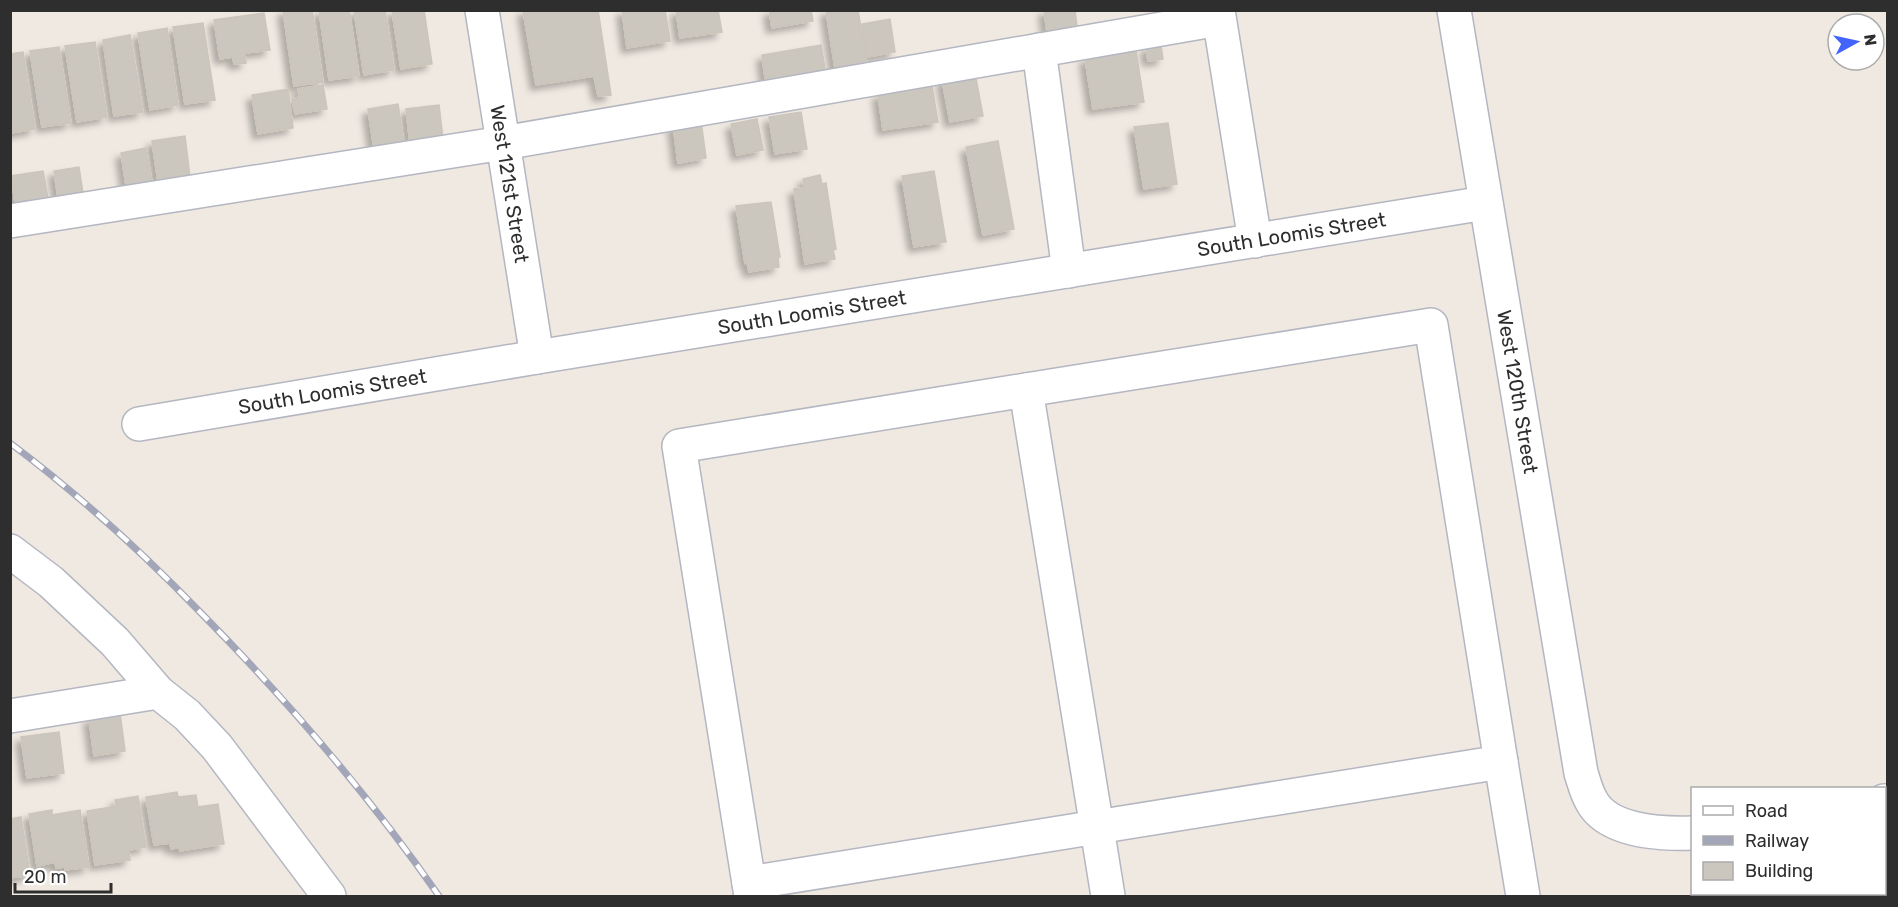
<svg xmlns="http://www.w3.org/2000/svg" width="1898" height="907" font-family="Rubik,sans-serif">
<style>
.building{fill:#cbc7bf;stroke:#cbc5ba;stroke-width:1.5;filter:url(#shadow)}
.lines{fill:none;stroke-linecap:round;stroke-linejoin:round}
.minor-casing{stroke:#b4b7c1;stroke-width:36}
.minor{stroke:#fff;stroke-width:33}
.rail-casing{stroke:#a3a6b8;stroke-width:7}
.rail{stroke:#fff;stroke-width:4.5;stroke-dasharray:14;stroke-linecap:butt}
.labels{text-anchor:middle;stroke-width:6;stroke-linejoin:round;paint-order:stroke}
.street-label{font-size:20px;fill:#2e2e2e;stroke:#fff}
</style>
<defs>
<filter id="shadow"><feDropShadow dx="-5.5" dy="5.5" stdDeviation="3" flood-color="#0004"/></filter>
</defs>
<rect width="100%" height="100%" fill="#efe9e1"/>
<!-- building -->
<g class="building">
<polygon points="283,10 312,10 323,82 294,86"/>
<polygon points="319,10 349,10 359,76 329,80"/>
<polygon points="354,10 385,10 394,70 364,75"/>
<polygon points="392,10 424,10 432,64 401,69"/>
<polygon points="523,10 598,10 611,95 598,96 594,76 536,85"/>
<polygon points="622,10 665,10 670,41 627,48"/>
<polygon points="676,10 718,10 722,32 680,38"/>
<polygon points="769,10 811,10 813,21 772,28"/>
<polygon points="826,10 858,10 868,70 836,75"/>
<polygon points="1044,10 1075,10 1077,27 1047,32"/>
<polygon points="264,13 270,50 245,53 246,63 234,64 233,57 220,59 214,20"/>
<polygon points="890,19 895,52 868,57 862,24"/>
<polygon points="203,23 215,100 185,104 173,27"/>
<polygon points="167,28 178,105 150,110 138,33"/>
<polygon points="130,35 143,112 114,116 103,40"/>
<polygon points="95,42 107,117 77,122 65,46"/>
<polygon points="821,45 826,75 766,85 762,55"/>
<polygon points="1161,45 1163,59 1148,61 1146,47"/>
<polygon points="59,47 71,123 42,127 30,51"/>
<polygon points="1136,51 1144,102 1093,109 1085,58"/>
<polygon points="23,52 35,129 10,133 10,54"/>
<polygon points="975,73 983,116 950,122 942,79"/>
<polygon points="323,85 327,109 295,114 292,99 300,97 298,89"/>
<polygon points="932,86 938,122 883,130 878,94"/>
<polygon points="288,89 293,128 258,134 252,95"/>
<polygon points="398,104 404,144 374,149 368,109"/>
<polygon points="439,105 443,139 410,144 406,109"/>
<polygon points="801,112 807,149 775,154 769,117"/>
<polygon points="757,119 763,150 737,155 731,124"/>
<polygon points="701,121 706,158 678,163 673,125"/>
<polygon points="1168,123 1177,184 1144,189 1134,127"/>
<polygon points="185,136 190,177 158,182 152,141"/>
<polygon points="998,141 1014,229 983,235 966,147"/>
<polygon points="146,148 152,182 126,185 121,153"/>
<polygon points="79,167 84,200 59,204 54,171"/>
<polygon points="43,171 49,204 16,209 11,176"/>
<polygon points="934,171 946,242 914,247 902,176"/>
<polygon points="820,175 822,184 826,183 836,249 833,250 835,259 805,264 794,189 804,188 803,179"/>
<polygon points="771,202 780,257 778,257 779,267 749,272 747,262 745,263 736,206"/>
<polygon points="120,713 125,751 94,756 89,718"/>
<polygon points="59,732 64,773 27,778 21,737"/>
<polygon points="177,792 178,797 196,795 198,807 218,804 224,844 180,851 179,847 171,849 170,843 154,845 146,797"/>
<polygon points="138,796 146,847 129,850 130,860 95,865 87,811 117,806 115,800"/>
<polygon points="52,810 52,815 80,810 89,867 65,870 65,867 56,868 55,862 37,866 29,814"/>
<polygon points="21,817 30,875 10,878 10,819"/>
</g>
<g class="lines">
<!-- minor casing -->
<g class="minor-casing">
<g id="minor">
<path id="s1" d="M482,10L537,357"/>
<polyline points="1218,10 1255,241"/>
<path id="s2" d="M1454,10L1581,773C1584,782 1586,791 1591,800C1607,832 1661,834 1692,833"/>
<polyline points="1039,50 1069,271"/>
<polyline points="10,221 503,143 1219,19"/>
<path id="s3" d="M139,424L537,357L1485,203"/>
<polyline points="10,551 51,582 115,642 158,692 187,715 217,747 329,896"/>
<polyline points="10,716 158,692"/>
<polyline points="1501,762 1523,896"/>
<polyline points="1884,801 1888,801"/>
<path d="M749,883L1501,762L1431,325L1026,390C1053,559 1080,728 1108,896"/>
<polyline points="1772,894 1772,896"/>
<polyline points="751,896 679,446 1026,390"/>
</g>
</g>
<!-- minor -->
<use href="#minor" class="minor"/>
<!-- rail casing -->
<g class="rail-casing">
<path id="rail" d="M10,443C78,494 141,551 200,612C287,700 368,794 439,896"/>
</g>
<!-- rail -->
<use href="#rail" class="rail"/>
</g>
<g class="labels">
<!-- street labels -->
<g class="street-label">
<text dy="7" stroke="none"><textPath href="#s1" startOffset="176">West 121st Street</textPath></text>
<text dy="7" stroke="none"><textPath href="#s3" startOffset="1168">South Loomis Street</textPath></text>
<text dy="7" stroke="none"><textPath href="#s3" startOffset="682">South Loomis Street</textPath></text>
<text dy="7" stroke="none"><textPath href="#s3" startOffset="196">South Loomis Street</textPath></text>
<text dy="7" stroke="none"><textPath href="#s2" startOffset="387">West 120th Street</textPath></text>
</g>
</g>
<!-- border -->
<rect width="1898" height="907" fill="none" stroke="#2e2e2e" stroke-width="24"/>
<!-- legend -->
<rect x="1691" y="787" width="195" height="108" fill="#ffffff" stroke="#ababab" stroke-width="1.5"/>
<rect x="1703" y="806" width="30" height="9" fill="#ffffff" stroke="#ababab" stroke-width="1.5"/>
<text x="1745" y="817" font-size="18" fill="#2e2e2e">Road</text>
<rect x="1703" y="836" width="30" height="9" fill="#a3a6b8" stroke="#ababab" stroke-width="1.5"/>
<text x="1745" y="847" font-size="18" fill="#2e2e2e">Railway</text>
<rect x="1703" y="862" width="30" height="18" fill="#cbc7bf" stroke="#ababab" stroke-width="1.5"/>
<text x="1745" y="877" font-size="18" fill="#2e2e2e">Building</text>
<!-- north arrow -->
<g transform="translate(1856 42) rotate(82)"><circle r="28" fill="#ffffff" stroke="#ababab" stroke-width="1.5"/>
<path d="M0-4.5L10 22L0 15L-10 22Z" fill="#4264fb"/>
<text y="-9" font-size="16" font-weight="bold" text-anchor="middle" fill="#2e2e2e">N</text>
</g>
<!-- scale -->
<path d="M15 883v9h96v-9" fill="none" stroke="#2e2e2e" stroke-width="3"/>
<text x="24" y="883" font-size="18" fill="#2e2e2e" stroke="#ffffff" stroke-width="4.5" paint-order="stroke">20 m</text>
</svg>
